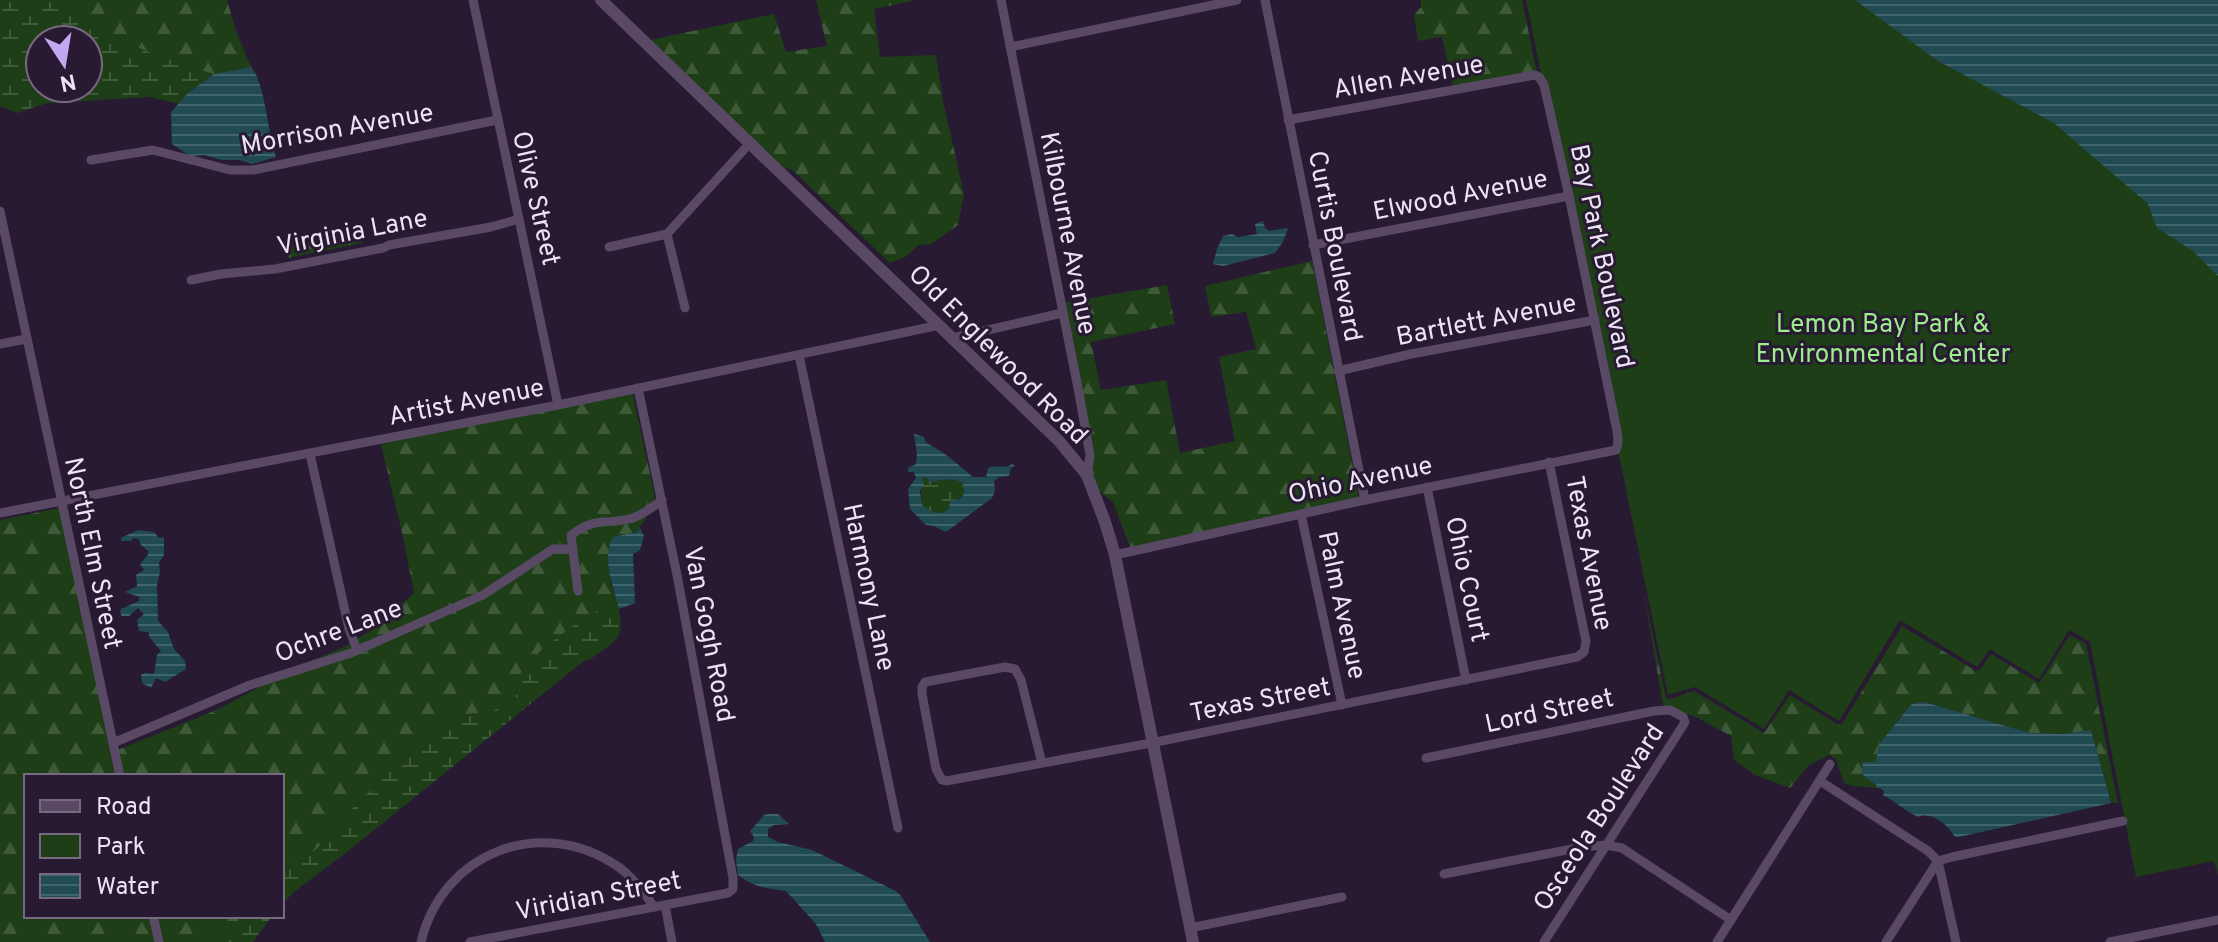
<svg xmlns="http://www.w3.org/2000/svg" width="2218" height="942" font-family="Overpass,sans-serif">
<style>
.green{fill:#1d3e17}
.forest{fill:url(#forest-firs)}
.wetland{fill:url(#wetland-marsh);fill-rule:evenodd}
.water{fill:url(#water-rules);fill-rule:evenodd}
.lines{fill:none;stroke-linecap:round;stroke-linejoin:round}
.minor{stroke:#594965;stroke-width:9}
.tertiary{stroke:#594965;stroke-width:12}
.labels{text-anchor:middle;stroke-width:6;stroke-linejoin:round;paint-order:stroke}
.street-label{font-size:26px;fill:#ece3f3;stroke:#291a33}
.park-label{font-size:26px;fill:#9bed8b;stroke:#291a33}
</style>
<defs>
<pattern id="forest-firs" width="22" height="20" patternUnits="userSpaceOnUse" patternTransform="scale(2)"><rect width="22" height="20" fill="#1d3e17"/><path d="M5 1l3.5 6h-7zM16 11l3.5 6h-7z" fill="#3e5a39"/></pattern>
<pattern id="wetland-marsh" width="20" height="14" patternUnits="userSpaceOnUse" patternTransform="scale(2)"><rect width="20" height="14" fill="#1d3e17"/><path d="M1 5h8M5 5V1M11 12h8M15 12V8" fill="none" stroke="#3e5a39"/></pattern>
<pattern id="water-rules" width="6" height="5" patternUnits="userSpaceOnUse" patternTransform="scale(2)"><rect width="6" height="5" fill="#204b53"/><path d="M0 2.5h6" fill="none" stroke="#41656c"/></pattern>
</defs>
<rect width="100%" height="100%" fill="#291a33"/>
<!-- green -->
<polygon class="green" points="1526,0 1905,0 2218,255 2218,875 2214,861 2136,877 2090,642 2069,630 2039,679 1990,649 1977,667 1900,620 1839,721 1789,690 1764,729 1695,687 1668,695"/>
<!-- forest -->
<g class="forest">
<path d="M70,0H227L236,31L251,67C240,69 225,75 214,74C206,74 197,69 190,67C152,55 94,33 70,0Z"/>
<polygon points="816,0 916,0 874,9 880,57 936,55 943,101 964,194 958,225 931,244 919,245 905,257 890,263 791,169 785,168 772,158 650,40 774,14 786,52 827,46"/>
<polygon points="1421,0 1522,0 1537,73 1454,91 1442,37 1418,41 1414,15 1421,7"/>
<polygon points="1312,261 1358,493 1357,504 1130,547 1113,502 1099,491 1091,473 1062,303 1167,285 1175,324 1091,342 1101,390 1166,380 1180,453 1235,441 1219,357 1256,349 1246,312 1211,317 1205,286"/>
<polygon points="631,386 656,502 637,532 613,537 611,584 617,601 578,622 520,674 515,701 488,713 466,714 440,724 345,815 317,849 282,873 282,776 26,776 26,916 230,916 213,942 0,942 0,520 59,508 115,751 219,709 298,666 342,648 372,630 414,593 404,541 381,444"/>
<polygon points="1643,590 1666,698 1670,699 1694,691 1764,733 1790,695 1837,724 1842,724 1902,626 1976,671 1980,670 1991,654 2039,683 2070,635 2086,644 2118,803 2111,803 2091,730 2063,734 2030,733 1924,702 1905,711 1881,742 1878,751 1878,757 1875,762 1863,774 1881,788 1853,786 1844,783 1836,759 1829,755 1809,765 1790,788 1755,775 1734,760 1731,736 1694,716 1664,710"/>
</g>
<!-- wetland -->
<g class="wetland">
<path d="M0,0H70C98,39 169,60 214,74L189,92L179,104L150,97L47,103L17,113L0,106ZM40,40H88V88H40Z"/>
<polygon points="365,224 362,243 288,258 281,241"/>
<path d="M926,477L931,482C943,480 952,477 963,483C965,495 964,500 951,500L948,511C937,516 931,513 922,506C920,494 923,487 922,478Z"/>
<path d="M617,601C626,640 619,638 589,660H585L348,851L294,892L282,904V873L317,849L345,815L440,724L466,714L488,713L515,701L520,674L542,649L578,622Z"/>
<polygon points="230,916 272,916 253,942 213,942"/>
</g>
<!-- water -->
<g class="water">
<polygon points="1855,0 2218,0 2218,276 2193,251 2157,228 2148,204 2054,123 1938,61"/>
<path d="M251,67C265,82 268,135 276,157L252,164L240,160H221L205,155L190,156L172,144L171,112L189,92L214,74Z"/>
<polygon points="1263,221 1265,228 1269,231 1288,228 1283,242 1275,253 1223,266 1213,264 1217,249 1223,236 1232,234 1238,237 1257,234 1255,224"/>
<path d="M914,434L924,437L926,443C944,451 958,465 973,477H986L988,468C997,464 1004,470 1012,464L1015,466L1011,468L1009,476L999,477L994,481L995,491L992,498L946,532L934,526L926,525L910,509L908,489L916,478L914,472H908V468L916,464L917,454ZM926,477L931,482C943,480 952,477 963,483C965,495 964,501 951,500L948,510C938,516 931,512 922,505L920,491L924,484L922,478Z"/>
<path d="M640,528L644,536L640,550L633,554L635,603L619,609C614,587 601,559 613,537L637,532Z"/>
<polygon points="138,530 154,532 159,538 164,537 164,555 159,563 160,572 157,585 158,621 168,632 174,649 185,661 186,669 165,682 156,678 151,688 142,683 141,675 145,673 154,674 157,655 161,651 150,638 148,632 139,631 137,620 144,614 138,608 129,616 122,616 120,613 121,609 139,601 139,597 125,592 137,586 136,575 144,570 140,564 148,555 148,551 140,544 139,539 133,538 131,541 121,541 121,538"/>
<path d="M1924,702L2030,733L2063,734L2091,730L2111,803L1959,837H1955C1948,825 1932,811 1918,817C1905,811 1895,801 1883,795L1884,791L1862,774L1863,762H1875C1878,755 1877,749 1881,742C1883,739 1909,707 1911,705C1916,702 1919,703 1924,702Z"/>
<path d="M769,814H778L789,824L774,825L768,829V837L778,842L812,850L896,891L901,896L930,942H825L816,924L786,891C767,889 754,887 738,875L736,860L738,849L753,841L754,837L750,831L764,815Z"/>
</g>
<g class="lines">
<!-- minor -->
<g class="minor">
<polyline points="473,0 558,405"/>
<polyline points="1001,0 1079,393 1090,455 1087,475"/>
<polyline points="1265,0 1365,500"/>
<polyline points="1010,47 1237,0"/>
<polyline points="91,160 153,150 230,170 253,170 497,120"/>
<polyline points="0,211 120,776"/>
<polyline points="1313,245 1569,196"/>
<polyline points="609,247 667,234"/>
<polyline points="191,280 221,274 275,269 383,248 389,245 491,227 519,219"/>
<polyline points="685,308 667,234 750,143"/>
<polyline points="953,338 1062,313"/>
<polyline points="0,344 26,339"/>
<polyline points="799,355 898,828"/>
<polyline points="1338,371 1411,354 1595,320"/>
<polyline points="310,454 349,629 357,650"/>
<polyline points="1427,487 1466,680"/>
<polyline points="0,513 558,405 940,325"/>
<polyline points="1301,514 1342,705"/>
<path d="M1115,555L1365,500L1616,450C1619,444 1618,438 1617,431L1569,196L1544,85L1539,77L1535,75L1288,120"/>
<path d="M578,591L571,535C598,515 606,526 633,518C644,514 653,507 662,500"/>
<polyline points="113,743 250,685 351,653 483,595 553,549 572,549"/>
<polyline points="1426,758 1654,711 1670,710 1683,717 1685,722 1682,727 1544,942"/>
<polyline points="1042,763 1021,680 1015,669 1005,667 925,682 922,687 922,694 936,769 942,780 946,781 1151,743 1577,657 1584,652 1586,641 1549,462"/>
<polyline points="1820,781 1928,851 1938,861 1956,942"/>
<polyline points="1444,874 1582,847 1606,845 1622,848 1731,920"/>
<polyline points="665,905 672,942"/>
<polyline points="153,916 159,942"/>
<polyline points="1190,928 1342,897"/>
<path d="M421,942C442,853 541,814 617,866C632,876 644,892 654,907"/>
<polyline points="470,942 728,893 733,889 733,878 677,575 638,388"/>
<polyline points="1717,942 1830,764"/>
<polyline points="1886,942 1938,861 1952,857 2123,821"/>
<polyline points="2110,942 2218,920"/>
</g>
<!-- tertiary -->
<polyline class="tertiary" points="601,0 1059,441 1087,475 1105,522 1115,555 1193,942"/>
</g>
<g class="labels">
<!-- street labels -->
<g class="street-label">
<text transform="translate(1408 76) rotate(-10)" y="9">Allen Avenue</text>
<text transform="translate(337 128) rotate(-10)" y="9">Morrison Avenue</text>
<text transform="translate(1460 194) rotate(-11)" y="9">Elwood Avenue</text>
<text transform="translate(537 198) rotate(77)" y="9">Olive Street</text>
<text transform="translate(352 231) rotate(-11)" y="9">Virginia Lane</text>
<text transform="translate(1069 233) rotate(79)" y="9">Kilbourne Avenue</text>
<text transform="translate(1336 246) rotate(79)" y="9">Curtis Boulevard</text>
<text transform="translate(1603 256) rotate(78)" y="9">Bay Park Boulevard</text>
<text transform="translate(1486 319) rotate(-11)" y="9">Bartlett Avenue</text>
<text transform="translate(999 354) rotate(45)" y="9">Old Englewood Road</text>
<text transform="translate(466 401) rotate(-11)" y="9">Artist Avenue</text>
<text transform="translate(1360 479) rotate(-12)" y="9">Ohio Avenue</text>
<text transform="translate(94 553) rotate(78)" y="9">North Elm Street</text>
<text transform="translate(1590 553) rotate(79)" y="9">Texas Avenue</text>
<text transform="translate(1468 579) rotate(78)" y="9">Ohio Court</text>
<text transform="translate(870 587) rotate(78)" y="9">Harmony Lane</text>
<text transform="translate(1343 605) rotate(78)" y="9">Palm Avenue</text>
<text transform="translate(338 630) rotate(-21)" y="9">Ochre Lane</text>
<text transform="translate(710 634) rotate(79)" y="9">Van Gogh Road</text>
<text transform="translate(1260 699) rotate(-11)" y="9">Texas Street</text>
<text transform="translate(1549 710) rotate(-12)" y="9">Lord Street</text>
<text transform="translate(1598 817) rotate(-57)" y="9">Osceola Boulevard</text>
<text transform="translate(598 895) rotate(-11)" y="9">Viridian Street</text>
</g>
<!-- park labels -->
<g class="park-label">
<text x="1883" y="332">Lemon Bay Park &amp;<tspan x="1883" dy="30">Environmental Center</tspan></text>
</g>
</g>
<!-- legend -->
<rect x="24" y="774" width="260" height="144" fill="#291a33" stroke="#776a80" stroke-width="2"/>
<rect x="40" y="800" width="40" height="12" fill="#594965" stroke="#776a80" stroke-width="2"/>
<text x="96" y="814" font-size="24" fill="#ece3f3">Road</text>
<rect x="40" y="834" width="40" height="24" fill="#1d3e17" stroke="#776a80" stroke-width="2"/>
<text x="96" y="854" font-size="24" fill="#ece3f3">Park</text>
<rect x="40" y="874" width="40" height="24" fill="url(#water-rules)" stroke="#776a80" stroke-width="2"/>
<text x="96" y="894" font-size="24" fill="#ece3f3">Water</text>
<!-- north arrow -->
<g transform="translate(64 64) rotate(168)"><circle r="38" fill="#291a33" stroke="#776a80" stroke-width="2"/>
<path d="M0-6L14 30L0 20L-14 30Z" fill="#c4a7f1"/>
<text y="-12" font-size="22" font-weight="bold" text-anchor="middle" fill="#ece3f3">N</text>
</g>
</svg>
